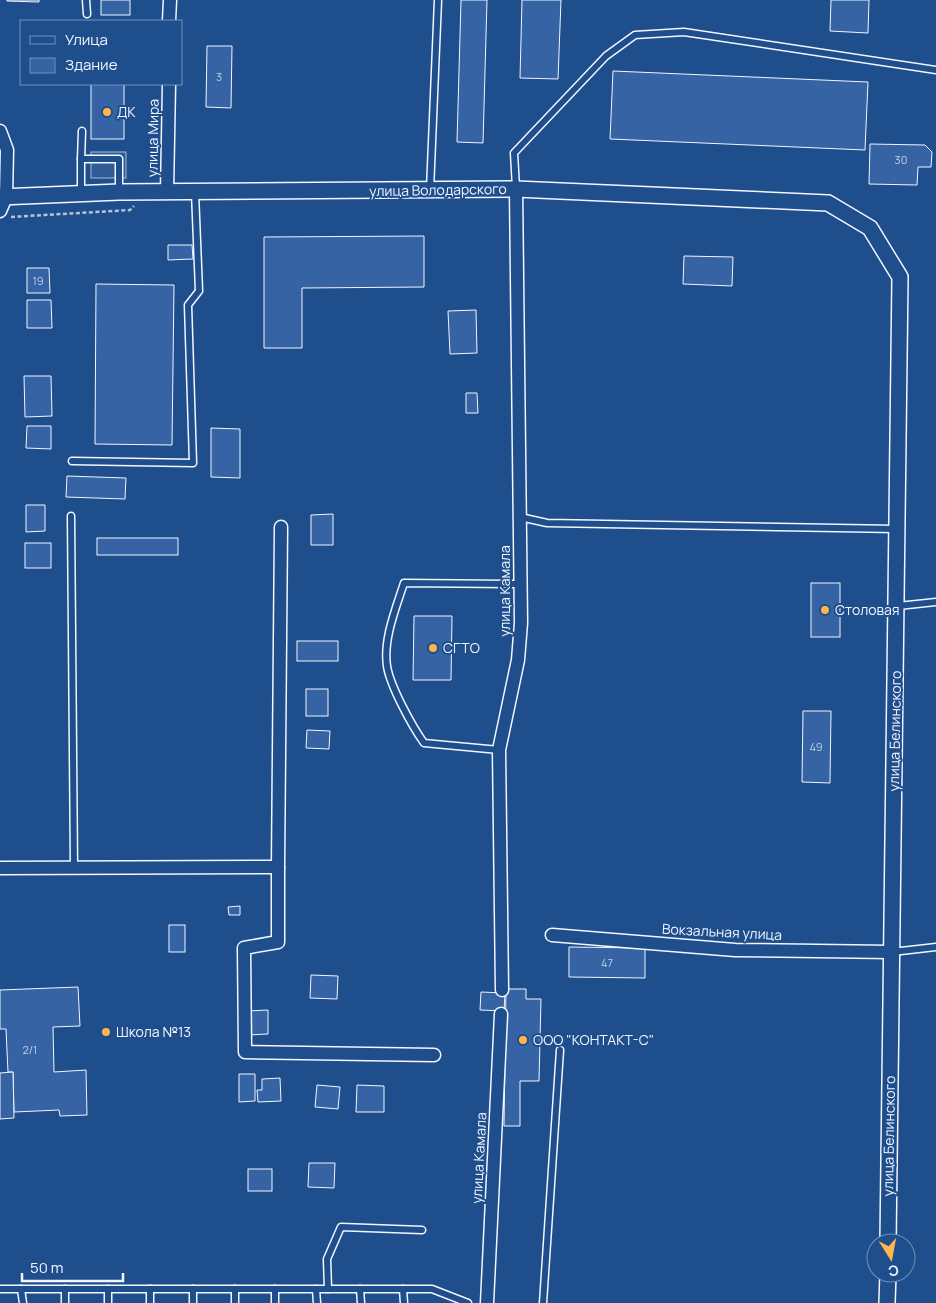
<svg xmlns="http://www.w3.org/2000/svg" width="936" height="1303" font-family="Manrope,sans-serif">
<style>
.parking{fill:#305b95;stroke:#a8bbd7}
.building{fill:#3563a3;stroke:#f2f6ff}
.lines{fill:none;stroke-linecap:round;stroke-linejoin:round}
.service-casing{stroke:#f2f6ff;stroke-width:9}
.minor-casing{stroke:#f2f6ff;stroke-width:15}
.tertiary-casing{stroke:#f2f6ff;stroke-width:18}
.path{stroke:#b3c4dc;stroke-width:2.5;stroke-dasharray:4 2.5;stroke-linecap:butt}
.service{stroke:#1f4e8c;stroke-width:6}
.minor{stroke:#1f4e8c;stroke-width:12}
.tertiary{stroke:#1f4e8c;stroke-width:15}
.poi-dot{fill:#ffb74d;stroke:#1f4e8c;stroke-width:2}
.labels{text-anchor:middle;stroke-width:4;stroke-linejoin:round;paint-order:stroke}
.number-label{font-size:11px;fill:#c3d1e8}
.poi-label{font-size:14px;fill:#f2f6ff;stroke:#1f4e8c;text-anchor:start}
.street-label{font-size:14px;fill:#f2f6ff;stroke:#1f4e8c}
</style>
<rect width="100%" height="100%" fill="#1f4e8c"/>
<!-- parking -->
<rect class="parking" x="91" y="152" width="35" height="26"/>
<!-- building -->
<g class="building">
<polygon points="7,0 39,0 39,2 7,1"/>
<rect x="101" y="0" width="29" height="15"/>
<polygon points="461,0 487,0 483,143 457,142"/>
<polygon points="522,0 561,0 558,79 520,78"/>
<polygon points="831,0 869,0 868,33 830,31"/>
<polygon points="207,46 232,46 231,108 206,107"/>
<polygon points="613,71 868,82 865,150 610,139"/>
<rect x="91" y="84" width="33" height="55"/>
<polygon points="870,144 925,145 932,152 931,167 918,167 917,185 869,184"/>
<polygon points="424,236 424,287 302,288 302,348 264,348 264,237"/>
<polygon points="168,245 192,245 193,259 168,260"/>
<polygon points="684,256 733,257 732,286 683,284"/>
<polygon points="27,268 49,268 50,293 27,293"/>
<polygon points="96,284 174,285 172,445 95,444"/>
<polygon points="27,300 51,300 52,328 27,328"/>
<polygon points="476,310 477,353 450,354 448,311"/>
<polygon points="24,376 51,376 52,416 25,417"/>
<polygon points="466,393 477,393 478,413 466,413"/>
<polygon points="27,426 51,426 51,449 26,448"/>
<polygon points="211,428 240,429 240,478 211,477"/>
<polygon points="67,476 126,478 125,499 66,497"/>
<polygon points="26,505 45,505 45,531 26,532"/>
<polygon points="333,514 333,545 311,545 311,515"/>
<rect x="97" y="538" width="81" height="17"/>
<rect x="25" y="543" width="26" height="25"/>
<rect x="811" y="583" width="29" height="54"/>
<polygon points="414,616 452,616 451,680 413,680"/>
<rect x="297" y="641" width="41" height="20"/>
<rect x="306" y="689" width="22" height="27"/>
<polygon points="803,711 831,711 830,783 802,782"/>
<polygon points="307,730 330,731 329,749 306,748"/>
<polygon points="240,906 240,915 229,915 228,907"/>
<rect x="169" y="925" width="16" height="27"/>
<polygon points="569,947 645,948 645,978 569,977"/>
<polygon points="311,975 338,976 337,999 310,998"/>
<polygon points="78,987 80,1026 53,1027 54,1072 86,1070 87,1115 60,1116 59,1110 14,1112 13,1072 8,1072 6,1029 0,1029 0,990"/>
<polygon points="506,989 526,989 526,999 541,999 539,1081 520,1081 520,1126 504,1126"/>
<polygon points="481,992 505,993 504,1011 480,1010"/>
<polygon points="268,1010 268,1034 248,1035 247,1011"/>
<polygon points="13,1072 14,1118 0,1119 0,1073"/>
<polygon points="239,1074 255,1074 255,1101 239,1102"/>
<polygon points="280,1078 281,1101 258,1102 257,1090 262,1090 262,1079"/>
<polygon points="317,1085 340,1087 338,1109 315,1107"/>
<polygon points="357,1085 384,1086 384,1112 356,1112"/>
<polygon points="309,1163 335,1163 334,1188 308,1187"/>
<rect x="248" y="1169" width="24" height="22"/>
</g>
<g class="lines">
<!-- service casing -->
<g class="service-casing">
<g id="service">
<polyline points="86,0 87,14"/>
<polyline points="82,131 81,159 119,159 119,191"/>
<polyline points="516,188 514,153 606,56 635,35 684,32 936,70"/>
<polyline points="430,190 438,0"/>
<polyline points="81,193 81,159"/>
<polyline points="72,461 193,463 188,305 199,291 195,192"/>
<polyline points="71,516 74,868"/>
<polyline points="520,517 547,523 897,529"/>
<polyline points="898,606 936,602"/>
<path d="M499,750L424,743C412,726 390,686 387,666C383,639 396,608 404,583L521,584"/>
<polyline points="892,952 936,947"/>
<polyline points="0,1289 432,1289 468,1303"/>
<polyline points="21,1289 23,1303"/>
<polyline points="65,1289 65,1303"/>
<polyline points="193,1289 193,1303"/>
<polyline points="275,1289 275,1303"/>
<polyline points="316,1289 317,1303"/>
<polyline points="328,1289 327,1259 341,1227 422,1230"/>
<polyline points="360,1289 361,1303"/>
<polyline points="403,1289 404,1303"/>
<polyline points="108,1303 108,1289"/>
<polyline points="150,1303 150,1289"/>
<polyline points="235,1303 235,1289"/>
<polyline points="543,1303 560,1050"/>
</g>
</g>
<!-- minor casing -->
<g class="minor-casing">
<g id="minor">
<polyline points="169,21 170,0"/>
<polyline points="0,131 7,150 6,197 0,211"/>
<polyline points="167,192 169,84"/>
<polyline points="278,867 281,527"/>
<polyline points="0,868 278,867 278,942 244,948 245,1052 434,1055"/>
<polyline points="552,935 735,950 891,952"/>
<polyline points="502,990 499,750 518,660 521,623 516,189"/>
<polyline points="487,1303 501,1014"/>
</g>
</g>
<!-- tertiary casing -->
<g class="tertiary-casing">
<g id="tertiary">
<polyline points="0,197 119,192 516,189 828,203 870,228 900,277 888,1243"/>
<polyline points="887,1303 888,1273"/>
</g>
</g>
<!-- path -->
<polyline class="path" points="11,217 130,210 134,206"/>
<!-- service -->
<use href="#service" class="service"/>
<!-- minor -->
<use href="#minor" class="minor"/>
<!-- tertiary -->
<use href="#tertiary" class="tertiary"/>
</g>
<!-- markers -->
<g class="poi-dot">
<circle cx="107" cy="112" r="5"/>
<circle cx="825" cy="610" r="5"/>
<circle cx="433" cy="648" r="5"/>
<circle cx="106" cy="1032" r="5"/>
<circle cx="523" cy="1040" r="5"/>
</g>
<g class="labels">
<!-- number labels -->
<g class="number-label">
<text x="219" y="81">3</text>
<text x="901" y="164">30</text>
<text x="38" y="285">19</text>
<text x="816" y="751">49</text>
<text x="607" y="967">47</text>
<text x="30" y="1054">2/1</text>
</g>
<!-- poi labels -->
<g class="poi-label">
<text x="117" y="117">ДК</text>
<text x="835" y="615">Столовая</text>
<text x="443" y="653">СГТО</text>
<text x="116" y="1037">Школа №13</text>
<text x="533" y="1045">ООО "КОНТАКТ-С"</text>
</g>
<!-- street labels -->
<g class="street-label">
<text transform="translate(153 138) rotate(-89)" y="5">улица Мира</text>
<text transform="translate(438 190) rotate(-1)" y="5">улица Володарского</text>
<text transform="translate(505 591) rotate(-90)" y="5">улица Камала</text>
<text transform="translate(895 731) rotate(-89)" y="5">улица Белинского</text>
<text transform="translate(722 932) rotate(3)" y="5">Вокзальная улица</text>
<text transform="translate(889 1136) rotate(-89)" y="5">улица Белинского</text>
<text transform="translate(479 1158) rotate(-87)" y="5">улица Камала</text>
</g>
</g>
<!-- legend -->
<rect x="20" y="20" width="162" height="65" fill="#1f4e8c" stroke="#7391ba"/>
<rect x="30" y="36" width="25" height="8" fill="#1f4e8c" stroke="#7391ba"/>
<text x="65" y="45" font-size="15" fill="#f2f6ff">Улица</text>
<rect x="30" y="58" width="25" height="15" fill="#3563a3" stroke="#7391ba"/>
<text x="65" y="70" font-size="15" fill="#f2f6ff">Здание</text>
<!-- north arrow -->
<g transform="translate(891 1258) rotate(169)"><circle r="24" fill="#1f4e8c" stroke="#7391ba"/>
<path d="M0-4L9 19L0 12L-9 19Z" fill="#ffb74d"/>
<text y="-8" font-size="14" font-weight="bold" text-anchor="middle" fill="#f2f6ff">С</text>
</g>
<!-- scale -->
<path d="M22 1273v8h101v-8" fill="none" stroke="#f2f6ff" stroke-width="2.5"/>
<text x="30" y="1273" font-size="15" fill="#f2f6ff" stroke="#1f4e8c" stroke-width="4" paint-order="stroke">50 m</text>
</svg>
